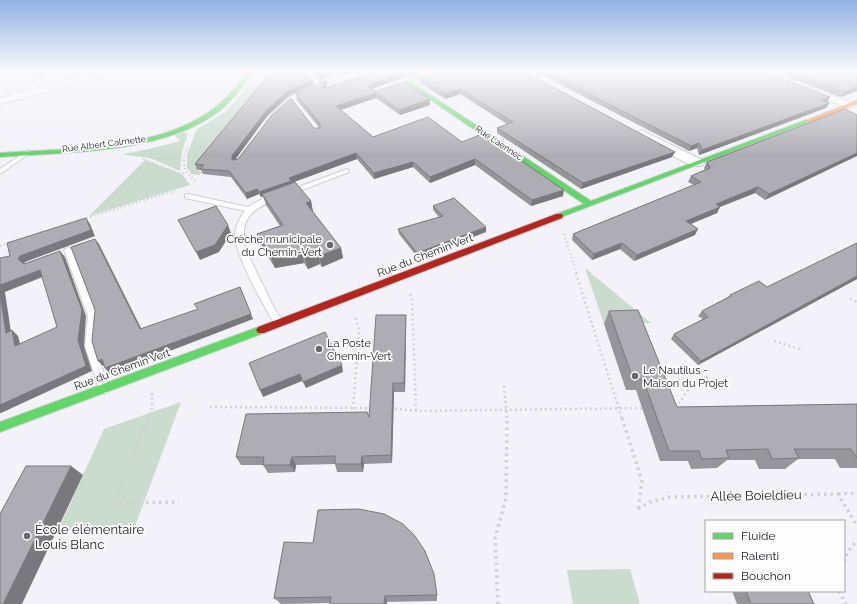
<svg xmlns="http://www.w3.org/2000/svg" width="857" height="604" font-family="Raleway,sans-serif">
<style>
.green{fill:#cadccd}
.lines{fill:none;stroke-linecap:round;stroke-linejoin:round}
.lane-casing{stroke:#cecfd5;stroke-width:2}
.street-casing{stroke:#cecfd5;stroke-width:2}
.fast-casing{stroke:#cecfd5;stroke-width:2}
.slow-casing{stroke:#cecfd5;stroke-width:2}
.jam-casing{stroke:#cecfd5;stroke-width:2}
.path-far3{stroke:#d2d2d5;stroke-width:1.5;stroke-dasharray:1.5 2;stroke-linecap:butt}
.path-far2{stroke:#d2d2d5;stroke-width:2;stroke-dasharray:1.5 2.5;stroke-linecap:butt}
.path-far1{stroke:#d2d2d5;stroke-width:2.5;stroke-dasharray:2 3;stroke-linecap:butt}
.path{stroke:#d2d2d5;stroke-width:3.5;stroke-dasharray:2.5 4;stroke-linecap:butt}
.lane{fill:#fdfdfe;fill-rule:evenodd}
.street{fill:#fdfdfe;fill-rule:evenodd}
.fast{fill:#63d668;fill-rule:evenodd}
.slow{fill:#ff974d;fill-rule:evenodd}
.jam{fill:#b3261e;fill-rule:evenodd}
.wall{fill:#95959a}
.shaded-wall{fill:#79797d}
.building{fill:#adadb3;stroke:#79797d}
.poi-dot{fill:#67676e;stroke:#fdfdfd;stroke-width:1.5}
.labels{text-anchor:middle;stroke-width:3.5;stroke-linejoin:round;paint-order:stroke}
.far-street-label{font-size:9px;fill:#1c1c24;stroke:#fdfdfd}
.poi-label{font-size:11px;fill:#1c1c24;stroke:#fdfdfd;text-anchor:start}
.street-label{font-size:11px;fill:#1c1c24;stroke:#fdfdfd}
.near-street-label{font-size:13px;fill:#1c1c24;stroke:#fdfdfd}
.near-poi-label{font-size:13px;fill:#1c1c24;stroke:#fdfdfd;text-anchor:start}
</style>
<rect width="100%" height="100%" fill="#f2f2f8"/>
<!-- green -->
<g class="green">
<polygon points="251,84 265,85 196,170 202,172 200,175 191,174 187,168 187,155 196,130 225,112"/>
<polygon points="184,132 188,134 182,151 180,171 150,158 125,155 124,154 153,148 180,141 175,135"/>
<polygon points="145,160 182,174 190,185 89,216"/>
<polygon points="585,268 651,323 604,324"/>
<polygon points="181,402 134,529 58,530 104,429"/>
<polygon points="630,569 640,604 573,604 567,570"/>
</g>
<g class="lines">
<!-- lane casing -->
<g class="lane-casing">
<g id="lane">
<polygon points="304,71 309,71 320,83 338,74 343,75 295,99 320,130 320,132 316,132 292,101 270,121 265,120 290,97 316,85"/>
<polygon points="28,150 31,152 30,153 0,174 0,169"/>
<polygon points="347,169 349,170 349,172 292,194 289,194 285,192"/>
<path d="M185,194H188L248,207C256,202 268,194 278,195V199C251,209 240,218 245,248L273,306L284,323L282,326H276C265,308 236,257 235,237C235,228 238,219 245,211L185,198Z"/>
<polygon points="68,247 72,250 98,316 95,346 109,389 108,392 104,394 100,392 99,389 85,346 88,316 64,250"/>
</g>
</g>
<!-- street casing -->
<g class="street-casing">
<g id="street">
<polygon points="100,71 118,71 117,73 0,104 0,98"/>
<polygon points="807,87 853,103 855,105 849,108 803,92 801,90"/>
<polygon points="641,130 702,160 704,163 702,166 692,166 637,137 635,134"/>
</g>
</g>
<!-- fast casing -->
<g class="fast-casing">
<g id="fast">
<path d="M249,71H254C244,85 232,101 218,112C161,154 68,152 0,157V153C68,148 156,151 213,109C227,99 238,84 249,71Z"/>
<polygon points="435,71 443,71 411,82 591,201 806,120 811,121 559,218 556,218 556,214 584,204 404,82"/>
<polygon points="261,326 264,327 266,330 264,333 0,432 0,422"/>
</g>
</g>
<!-- slow casing -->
<g class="slow-casing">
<polygon id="slow" points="857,100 857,104 810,122 805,121"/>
</g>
<!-- jam casing -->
<g class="jam-casing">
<polygon id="jam" points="556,214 562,214 563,216 562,218 264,333 258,333 256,330 258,327"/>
</g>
<!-- path-far3 -->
<g class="path-far3">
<polyline points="143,159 147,161"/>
<polyline points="183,161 188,145"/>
</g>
<!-- path-far2 -->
<g class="path-far2">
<polyline points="145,160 178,173 185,173"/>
<polyline points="184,160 185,171 197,183"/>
<polyline points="67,224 175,191"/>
<polyline points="564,234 577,274"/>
<polyline points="0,246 9,243"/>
</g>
<!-- path-far1 -->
<g class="path-far1">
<polyline points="576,273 622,419"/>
<polyline points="410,294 412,298 416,411"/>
<polyline points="850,299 857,302"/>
<polyline points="774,341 803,350"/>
<polyline points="504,386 507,419"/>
<polyline points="210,407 371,408"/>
<polyline points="390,408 416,411 645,408"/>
<polyline points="676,408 694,381 710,377"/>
<polyline points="353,409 359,330 355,316"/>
<polyline points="148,419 152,408 152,393"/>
</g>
<!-- path -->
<g class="path">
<polyline points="148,418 114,503 179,502"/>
<polyline points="622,418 642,481 638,509"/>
<polyline points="838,494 857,493"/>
<polyline points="638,509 650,502 670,497 838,494 857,526"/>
<polyline points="844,562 847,553 857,540"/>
<polyline points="839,591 846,604"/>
<polyline points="498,604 495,538 506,498 507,418"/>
</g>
<!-- lane -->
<use href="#lane" class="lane"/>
<!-- street -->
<use href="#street" class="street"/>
<!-- fast -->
<use href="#fast" class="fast"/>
<!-- slow -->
<use href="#slow" class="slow"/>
<!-- jam -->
<use href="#jam" class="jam"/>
</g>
<!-- wall -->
<g class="wall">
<polygon points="272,71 313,80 314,84 289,96 267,116 235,160 238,159 314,128 320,128 297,100 296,94 327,85 326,88 372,89 376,91 430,105 400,115 376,98 341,110 373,137 462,142 563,196 531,206 475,165 430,183 413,167 374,179 357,159 291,183 311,201 313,212 341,248 343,258 322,267 320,264 308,269 304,263 275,268 261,245 257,234 280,226 266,205 263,196 261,197 259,194 247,199 231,177 203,174 201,170 197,170 195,164"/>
<polygon points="311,71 335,71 335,72 320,81"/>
<polygon points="444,71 672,157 581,189 497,133 497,128 507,124 460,94 445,99 420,83 420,79"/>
<polygon points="534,71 762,71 829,103 826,108 699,155 697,148 689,151"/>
<polygon points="771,71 857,71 857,91 841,97"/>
<polygon points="845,109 765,200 755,193 720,207 717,213 691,224 695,235 634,261 620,249 592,260 572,240 573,234 694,185 688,182 691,176 705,170 704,168 707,162"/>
<polygon points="433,206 486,232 418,258 399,234 398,229 439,217 433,210"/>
<polygon points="857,243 857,279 698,365 671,339 674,334 703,319 698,316 702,311 728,297 730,295 767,287"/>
<polygon points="609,311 677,407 857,404 857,468 840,468 835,459 798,459 785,469 759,469 755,460 727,460 717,468 691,469 688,461 660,461 636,390 626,390 604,324"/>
<polygon points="406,315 406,325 405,392 394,392 392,463 364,464 363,472 337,472 335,464 296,465 295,472 268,473 263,465 241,465 236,457 369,417"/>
<polygon points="284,542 437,595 437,601 281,604 274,598"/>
<polygon points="732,591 808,591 814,604 737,604"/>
</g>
<!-- shaded-wall -->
<g class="shaded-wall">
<polygon points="36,71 60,71 39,76"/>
<polygon points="324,71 335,71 335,72 320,81 319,74"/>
<polygon points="407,71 422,71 372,89 369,92 368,87 371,84"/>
<polygon points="313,80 314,84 289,96 267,116 234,161 232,160 232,156 266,111 288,91"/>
<polygon points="327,80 327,85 322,94 321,89"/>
<polygon points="857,87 857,91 841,97 844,92"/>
<polygon points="460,89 460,94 445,99 445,94"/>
<polygon points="376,93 376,98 337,111 336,106"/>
<polygon points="830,97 827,102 822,100"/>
<polygon points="430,99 430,105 400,115 399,110"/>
<polygon points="829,103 826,108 699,155 702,150"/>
<polygon points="699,143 697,148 689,151 691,146"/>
<polygon points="675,152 672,157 581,189 583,183"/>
<polygon points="356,153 357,159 291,183 292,186 262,194 263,196 261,197 259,192 289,178"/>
<polygon points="857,153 857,156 765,200 769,194"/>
<polygon points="475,159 475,165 430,183 430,177"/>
<polygon points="413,162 413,167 374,179 374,173"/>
<polygon points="758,187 755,193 712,210 716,204"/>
<polygon points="257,189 259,194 247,199 246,193"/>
<polygon points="564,190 563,196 531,206 532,200"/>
<polygon points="311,201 313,212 306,203"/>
<polygon points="720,207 717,213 683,227 686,221"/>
<polygon points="86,218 90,224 95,236 25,262 24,265 18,259 20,256"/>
<polygon points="228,225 231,233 219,252 200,260 196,252"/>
<polygon points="486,227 486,232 418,258 417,253"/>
<polygon points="698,229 695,235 634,261 637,255"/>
<polygon points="95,239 99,244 144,334 140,329"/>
<polygon points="622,243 620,249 592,260 594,254"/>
<polygon points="341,248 343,258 322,267 319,256"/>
<polygon points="60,251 65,257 86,316 84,346 92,371 1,413 0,413 0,405 78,340"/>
<polygon points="302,252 304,263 275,268 271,257"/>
<polygon points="318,253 320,264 308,269 305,258"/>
<polygon points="40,270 45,276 5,292 12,339 6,333 0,294 0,285"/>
<polygon points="857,276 857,279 698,365 701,361"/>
<polygon points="240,287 253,319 110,374 105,368"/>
<polygon points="406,315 406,325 405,392 404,383"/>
<polygon points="12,330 18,336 22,352 15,346"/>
<polygon points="102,359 107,364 103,366 98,361"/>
<polygon points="342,365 343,372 306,388 303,382"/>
<polygon points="300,374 302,381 263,397 260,390"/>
<polygon points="393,383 394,392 392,463 391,455"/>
<polygon points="362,456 364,464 363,472 361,464"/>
<polygon points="292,457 296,465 295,472 290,465"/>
<polygon points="71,466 83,475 22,604 3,604"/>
<polygon points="385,596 387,601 387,604 384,604"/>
</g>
<!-- building -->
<g class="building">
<polygon points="272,71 306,71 313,80 288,91 266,111 232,156 232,160 238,159 272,115 291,98 314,128 320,128 320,124 296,94 327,80 321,89 380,71 407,71 371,84 368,87 376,91 405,82 430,99 399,110 376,93 336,106 373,137 428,117 462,142 482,134 564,190 532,200 475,159 430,177 413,162 374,173 356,153 289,178 291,181 259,192 257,189 246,193 229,171 200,169 204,165 195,164"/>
<polygon points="316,71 324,71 319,74"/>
<polygon points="444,71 523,71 675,152 583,183 497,128 513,122 460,89 445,94 420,79"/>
<polygon points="544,71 762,71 830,97 822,100 829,103 702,150 699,143 691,146"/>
<polygon points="787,71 857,71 857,87 844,92"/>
<polygon points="845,109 857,115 857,153 769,194 758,187 716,204 720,207 686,221 698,229 637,255 622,243 594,254 573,234 701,182 691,176 710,168 707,162"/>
<polygon points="295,182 311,201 306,203 341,248 319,256 318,253 305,258 302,252 271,257 257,234 283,225 262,194"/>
<polygon points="454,198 486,227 417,253 398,229 443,216 433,206"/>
<polygon points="216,206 228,225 215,245 196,252 178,220"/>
<polygon points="86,218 91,230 20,256 18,259 24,264 60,251 82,310 78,340 86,366 0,405 0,294 6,333 12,330 15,346 57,327 40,270 0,285 0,258 10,256 7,243"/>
<polygon points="95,239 140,329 198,309 194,304 240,287 251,314 105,368 102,359 98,361 92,341 95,310 71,247"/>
<polygon points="857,243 857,276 701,361 674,334 708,317 702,311 731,296 730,295 759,281 767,287"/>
<polygon points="638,310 677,407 857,404 857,458 851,449 794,449 799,458 772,459 768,449 726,450 729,458 702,459 699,451 669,451 643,379 633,379 609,311"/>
<polygon points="376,315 406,315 404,383 393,383 391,455 362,456 361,464 335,464 335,456 292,457 290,465 263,465 264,457 236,457 246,414 367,412 369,417"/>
<polygon points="325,332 342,365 303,382 300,374 260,390 249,363"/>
<polygon points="26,466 71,466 3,604 0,604 0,514"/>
<polygon points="359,509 384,514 403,524 415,536 425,551 434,574 437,595 385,596 384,604 330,604 331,597 274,598 284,542 313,543 318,510"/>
<polygon points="746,591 808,591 814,604 751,604"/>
</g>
<!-- sky -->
<linearGradient id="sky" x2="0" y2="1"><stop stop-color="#91b2e2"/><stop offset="0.46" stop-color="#f9f9fc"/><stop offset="1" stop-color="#f9f9fc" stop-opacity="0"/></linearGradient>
<rect width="857" height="156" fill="url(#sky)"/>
<!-- markers -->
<g class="poi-dot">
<circle cx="330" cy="245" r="4"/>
<circle cx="319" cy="349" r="4"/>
<circle cx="635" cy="376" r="4"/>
<circle cx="27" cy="536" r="4"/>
</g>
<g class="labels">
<!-- far-street labels -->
<g class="far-street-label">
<text transform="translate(499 143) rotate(34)" y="3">Rue Laennec</text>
<text transform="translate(104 144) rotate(-7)" y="3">Rue Albert Calmette</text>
</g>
<!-- poi labels -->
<g class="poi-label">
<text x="322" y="243" text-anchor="end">Crèche municipale<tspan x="322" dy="13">du Chemin-Vert</tspan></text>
<text x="327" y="347">La Poste<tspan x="327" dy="13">Chemin-Vert</tspan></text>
<text x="643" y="374">Le Nautilus -<tspan x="643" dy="13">Maison du Projet</tspan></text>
</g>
<!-- street labels -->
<g class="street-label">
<text transform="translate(425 255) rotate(-21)" y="4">Rue du Chemin Vert</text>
<text transform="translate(122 369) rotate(-20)" y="4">Rue du Chemin Vert</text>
</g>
<!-- near-street labels -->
<g class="near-street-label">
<text transform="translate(756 495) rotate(-1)" y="5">Allée Boieldieu</text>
</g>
<!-- near-poi labels -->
<g class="near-poi-label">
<text x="35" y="534">École élémentaire<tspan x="35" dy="15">Louis Blanc</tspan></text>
</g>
</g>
<!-- legend -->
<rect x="705" y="520" width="140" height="72" fill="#fdfdfd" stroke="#a3a3a6"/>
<rect x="713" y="533" width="20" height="6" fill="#63d668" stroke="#a3a3a6"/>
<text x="741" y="540" font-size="12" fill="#1c1c24">Fluide</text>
<rect x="713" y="553" width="20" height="6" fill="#ff974d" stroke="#a3a3a6"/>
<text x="741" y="560" font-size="12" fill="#1c1c24">Ralenti</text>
<rect x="713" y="573" width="20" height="6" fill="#b3261e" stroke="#a3a3a6"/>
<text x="741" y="580" font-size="12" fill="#1c1c24">Bouchon</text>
</svg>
